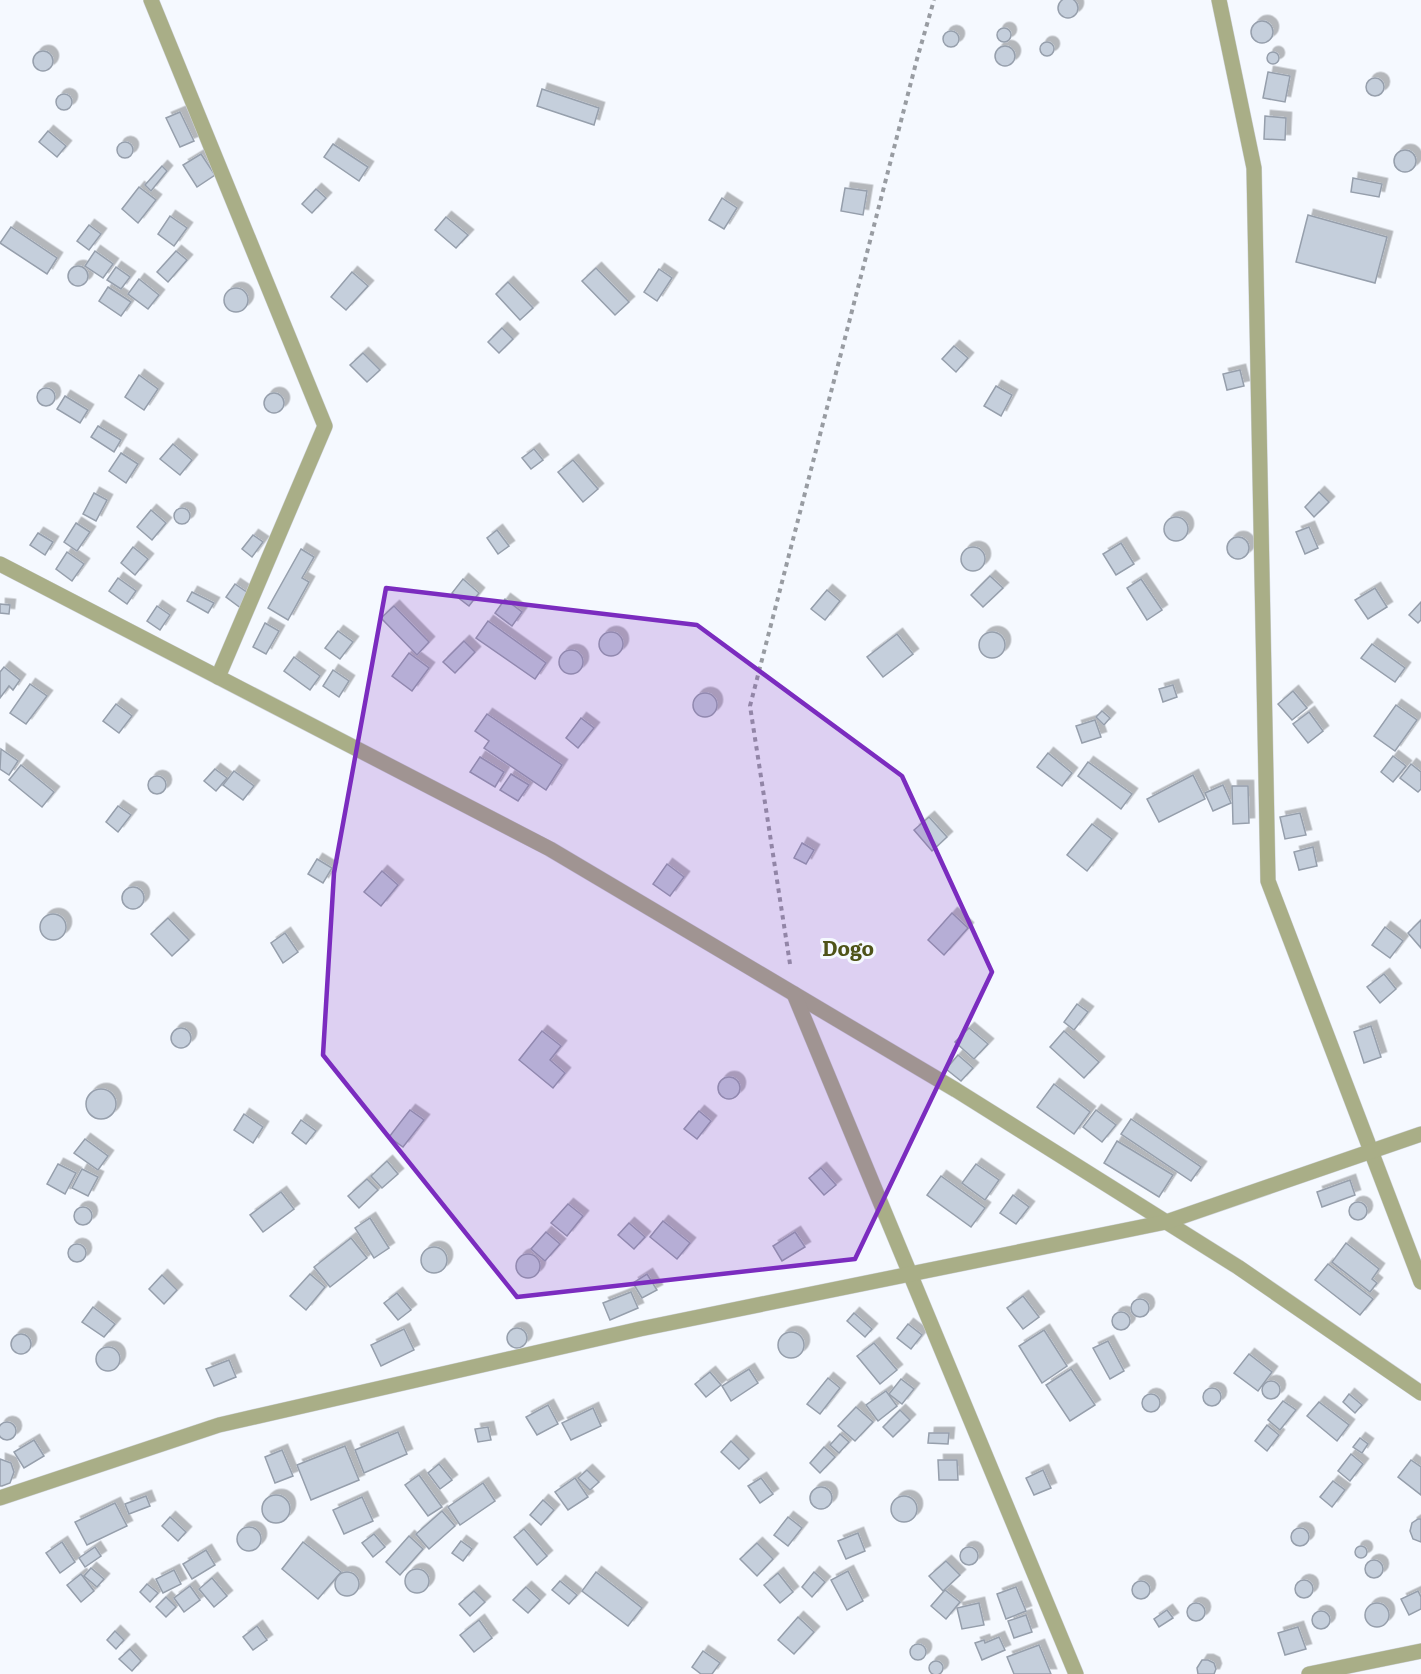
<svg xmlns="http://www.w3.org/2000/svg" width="1421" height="1674" font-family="Literata,serif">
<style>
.building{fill:#c5cfdc;stroke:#969fac;stroke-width:1.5;filter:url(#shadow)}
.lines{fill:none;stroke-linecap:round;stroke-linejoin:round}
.minor-casing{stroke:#cfd3d9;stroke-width:16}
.path{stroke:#989ca2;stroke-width:4;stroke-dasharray:4.5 4.5;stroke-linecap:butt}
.minor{stroke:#a9ae87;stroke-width:15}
.marked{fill:#7b2cbf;fill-opacity:0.2;stroke:#7b2cbf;stroke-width:4.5;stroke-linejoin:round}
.labels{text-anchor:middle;stroke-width:6;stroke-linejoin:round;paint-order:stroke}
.quarter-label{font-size:20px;font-weight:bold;fill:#4e5318;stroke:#f5f9ff}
</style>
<defs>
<filter id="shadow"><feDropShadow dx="5.5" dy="-5.5" stdDeviation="0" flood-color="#0004"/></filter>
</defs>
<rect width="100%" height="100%" fill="#f5f9ff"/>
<!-- building -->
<g class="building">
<circle cx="1068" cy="8" r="10"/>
<circle cx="1262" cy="32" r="11"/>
<circle cx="1004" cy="35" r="7"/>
<circle cx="951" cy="39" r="8"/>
<circle cx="1047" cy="49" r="7"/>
<circle cx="1005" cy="56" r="10"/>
<circle cx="43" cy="61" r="10"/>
<circle cx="1273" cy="58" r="6"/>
<polygon points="1268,72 1290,76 1285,102 1263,98"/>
<circle cx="1375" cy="87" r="9"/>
<polygon points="542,89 599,108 594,125 537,106"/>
<circle cx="64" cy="102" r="8"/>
<polygon points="180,112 194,141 180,147 166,118"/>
<polygon points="1265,116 1286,118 1285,140 1264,139"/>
<polygon points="48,131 66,146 57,157 39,142"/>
<circle cx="125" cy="150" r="8"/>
<polygon points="333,144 368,167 359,181 324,157"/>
<circle cx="1405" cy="161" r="11"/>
<polygon points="201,154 215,175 197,187 183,165"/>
<polygon points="162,166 167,171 151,191 145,185"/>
<polygon points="1353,178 1382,184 1379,197 1351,192"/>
<polygon points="139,187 156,200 138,223 122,209"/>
<polygon points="845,188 867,191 863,215 841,211"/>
<polygon points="316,189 326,198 312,213 302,204"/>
<polygon points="722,198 737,208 724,229 709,220"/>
<polygon points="1308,215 1387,237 1375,283 1296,262"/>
<polygon points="170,216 187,228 174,246 158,234"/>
<polygon points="446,217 468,235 456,248 435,230"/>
<polygon points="89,225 101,234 89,250 77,241"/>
<polygon points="11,227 57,258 47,274 0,243"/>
<polygon points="95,251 113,264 103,278 85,266"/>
<polygon points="176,251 187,260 168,282 157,272"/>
<circle cx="78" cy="276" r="10"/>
<polygon points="116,267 130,277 121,289 107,280"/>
<polygon points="596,268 629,302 615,315 582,281"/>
<polygon points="659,269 672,278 657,301 644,292"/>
<polygon points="352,272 368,286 346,310 331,297"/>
<polygon points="139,279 159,295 148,309 128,294"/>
<polygon points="508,282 533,308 520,320 496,294"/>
<polygon points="108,287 131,302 121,316 99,301"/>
<circle cx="236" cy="300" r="12"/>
<polygon points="502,328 513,339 499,353 488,342"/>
<polygon points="954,346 968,358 956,372 942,359"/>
<polygon points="363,353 380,370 367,382 350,365"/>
<polygon points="1240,370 1244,386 1227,390 1223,374"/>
<polygon points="139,375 158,389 144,410 125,397"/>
<polygon points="996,386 1012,395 1001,416 984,406"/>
<circle cx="46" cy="397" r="9"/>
<circle cx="274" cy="403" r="10"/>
<polygon points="65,396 88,410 80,423 57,409"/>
<polygon points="98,426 121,440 114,452 91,437"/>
<polygon points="173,444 192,460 180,475 160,459"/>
<polygon points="534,449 543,460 531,469 522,458"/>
<polygon points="121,453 138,464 126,483 109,471"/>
<polygon points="573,460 598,489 583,502 558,472"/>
<polygon points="1319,492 1329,502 1314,517 1305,507"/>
<polygon points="94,493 107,500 96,521 83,514"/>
<circle cx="182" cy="516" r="8"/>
<polygon points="151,510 166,523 152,540 137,527"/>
<circle cx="1176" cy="529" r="12"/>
<polygon points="76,523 90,532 77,551 64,542"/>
<polygon points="1309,527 1318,548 1305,554 1296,532"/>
<polygon points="497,530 509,546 498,554 487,538"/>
<polygon points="38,533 53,542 45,555 30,545"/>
<polygon points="253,535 263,542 252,557 242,549"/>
<circle cx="1238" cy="548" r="11"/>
<polygon points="1121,543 1134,564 1116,575 1103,554"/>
<polygon points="133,547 148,559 135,575 121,563"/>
<circle cx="973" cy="559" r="12"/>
<polygon points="301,549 314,557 302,578 309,582 288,620 268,608"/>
<polygon points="67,552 84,564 72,581 56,569"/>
<polygon points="990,576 1003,588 983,607 971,595"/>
<polygon points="118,578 136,591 127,604 109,591"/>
<polygon points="463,579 479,593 469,606 452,593"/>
<polygon points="1141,579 1162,610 1147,620 1127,588"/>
<polygon points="235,584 251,595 242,609 226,597"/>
<polygon points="1375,588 1387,607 1368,619 1355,600"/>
<polygon points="827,590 840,601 825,620 811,609"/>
<polygon points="192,592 214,603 208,613 187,601"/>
<polygon points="505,599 522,612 512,626 495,613"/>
<polygon points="1421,602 1421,620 1418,623 1409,615"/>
<polygon points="0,604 10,605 9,614 0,613"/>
<polygon points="157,606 170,615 160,630 147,621"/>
<polygon points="394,606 429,642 417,655 381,618"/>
<polygon points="488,621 546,663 535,679 476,638"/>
<polygon points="265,623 279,631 266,654 253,647"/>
<polygon points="338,631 353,642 340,659 325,648"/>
<circle cx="992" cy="645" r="13"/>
<circle cx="611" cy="644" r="12"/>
<polygon points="897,634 913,654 883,677 867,657"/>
<polygon points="464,641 475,652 455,673 443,662"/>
<polygon points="1372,644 1405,668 1395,682 1361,658"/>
<circle cx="571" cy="662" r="12"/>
<polygon points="409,653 429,668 412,691 392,676"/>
<polygon points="294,657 320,676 310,690 284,671"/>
<polygon points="4,667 20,680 13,690 9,686 0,698 0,672"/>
<polygon points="333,670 349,681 339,697 323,686"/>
<polygon points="30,684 47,696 26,724 10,713"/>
<polygon points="1173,685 1177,697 1163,702 1159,689"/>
<polygon points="1293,691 1307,708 1292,720 1278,704"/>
<circle cx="705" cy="705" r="12"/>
<polygon points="116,704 132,716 119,733 103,721"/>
<polygon points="1396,705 1417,720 1395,751 1374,736"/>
<polygon points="1102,711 1110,718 1104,725 1096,717"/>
<polygon points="1309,712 1323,731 1308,743 1293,724"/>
<polygon points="487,714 562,765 546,790 484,748 489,741 475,731"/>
<polygon points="581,718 594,728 578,748 566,738"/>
<polygon points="1095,720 1101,737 1082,743 1076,726"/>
<polygon points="1,749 18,761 9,775 0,769"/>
<polygon points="1048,753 1072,773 1062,786 1037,767"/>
<polygon points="1393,756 1406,766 1393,782 1381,772"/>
<polygon points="480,757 504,772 495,787 470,772"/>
<polygon points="1088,762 1132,794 1121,809 1078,776"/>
<polygon points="1411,764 1421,772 1421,789 1418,792 1400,778"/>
<polygon points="21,765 54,792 42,807 9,780"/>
<polygon points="215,769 227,778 216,791 204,781"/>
<polygon points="234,771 254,786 243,800 223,785"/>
<polygon points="511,774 529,785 518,801 500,790"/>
<polygon points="1193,775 1205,799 1159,822 1147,799"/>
<circle cx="157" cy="785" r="9"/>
<polygon points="1223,785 1231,803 1213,811 1205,793"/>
<polygon points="1232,786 1248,786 1249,823 1233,824"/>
<polygon points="118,806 131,815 118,832 106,822"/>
<polygon points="1300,813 1306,835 1285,839 1280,817"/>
<polygon points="929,817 947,837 932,851 914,830"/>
<polygon points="1092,824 1112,839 1087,871 1067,855"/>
<polygon points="802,843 814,850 806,864 794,858"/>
<polygon points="1313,847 1317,866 1299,870 1294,852"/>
<polygon points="317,859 332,868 323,883 308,874"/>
<polygon points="667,864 684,877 670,896 653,884"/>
<polygon points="382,871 398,885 381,906 364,892"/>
<circle cx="133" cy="898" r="11"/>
<polygon points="952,913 968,928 944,955 928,940"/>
<circle cx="53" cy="927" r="13"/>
<polygon points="168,918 189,940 172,956 151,934"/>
<polygon points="1421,920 1421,948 1408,933"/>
<polygon points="1385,927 1403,941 1390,958 1372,945"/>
<polygon points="285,933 298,952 283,963 271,943"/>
<polygon points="1384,974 1396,989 1380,1003 1367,987"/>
<polygon points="1077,1004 1088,1012 1074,1030 1064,1022"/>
<polygon points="1371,1026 1381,1057 1364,1063 1354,1032"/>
<circle cx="181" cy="1038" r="10"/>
<polygon points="969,1028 988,1044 974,1059 955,1042"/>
<polygon points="542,1031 561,1046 550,1060 565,1073 553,1088 519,1060"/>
<polygon points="1064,1031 1099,1062 1084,1078 1050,1047"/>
<polygon points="958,1055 973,1068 961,1081 946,1069"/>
<circle cx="729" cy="1088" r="11"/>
<polygon points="1054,1084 1090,1112 1074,1134 1037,1107"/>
<circle cx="101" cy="1104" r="15"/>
<polygon points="410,1110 424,1120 403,1147 389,1137"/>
<polygon points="1096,1110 1116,1125 1102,1142 1083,1127"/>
<polygon points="699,1111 711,1121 697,1139 684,1129"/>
<polygon points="244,1114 263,1127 253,1143 234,1130"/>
<polygon points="1131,1119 1201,1167 1191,1181 1121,1134"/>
<polygon points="301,1120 316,1131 306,1144 292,1133"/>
<polygon points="85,1139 108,1156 98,1170 74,1153"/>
<polygon points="1117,1141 1173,1175 1159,1197 1104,1163"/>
<polygon points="387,1161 398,1174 382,1188 371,1176"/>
<polygon points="58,1164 76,1173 65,1194 47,1184"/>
<polygon points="976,1164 999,1180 985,1200 962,1183"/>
<polygon points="821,1168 836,1185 824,1195 809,1178"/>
<polygon points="82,1169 98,1177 88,1196 72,1188"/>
<polygon points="941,1176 985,1208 971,1227 927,1195"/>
<polygon points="367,1179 378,1190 359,1208 348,1196"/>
<polygon points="1350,1180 1355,1195 1322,1207 1317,1192"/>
<polygon points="281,1192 294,1209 263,1232 250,1215"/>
<polygon points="1013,1195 1029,1207 1016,1224 1000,1213"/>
<circle cx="1358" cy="1211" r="9"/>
<polygon points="568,1204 583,1216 567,1236 551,1223"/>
<circle cx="83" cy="1216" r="9"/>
<polygon points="370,1218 389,1248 374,1258 355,1228"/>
<polygon points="663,1221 690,1243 677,1259 650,1237"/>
<polygon points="629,1223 645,1237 634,1249 618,1235"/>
<polygon points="546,1232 560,1244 545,1261 531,1249"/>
<polygon points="795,1232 805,1247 782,1261 773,1246"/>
<polygon points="351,1238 367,1258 330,1287 314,1267"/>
<polygon points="1346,1243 1379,1269 1372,1279 1377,1283 1370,1292 1332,1262"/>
<circle cx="77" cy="1253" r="9"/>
<circle cx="434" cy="1260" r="13"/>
<circle cx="528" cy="1266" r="12"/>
<polygon points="1328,1264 1373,1299 1360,1315 1315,1280"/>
<polygon points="310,1274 325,1287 306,1310 290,1296"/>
<polygon points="647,1274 657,1290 642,1298 633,1283"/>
<polygon points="162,1275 177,1290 164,1304 149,1289"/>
<polygon points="631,1292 638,1308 610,1320 603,1303"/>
<polygon points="397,1293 411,1310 398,1320 384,1303"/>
<polygon points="1023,1296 1039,1317 1023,1329 1007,1308"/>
<circle cx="1140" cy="1308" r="9"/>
<polygon points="93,1307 115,1324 104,1337 82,1322"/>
<circle cx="1121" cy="1321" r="9"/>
<polygon points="854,1313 872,1329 865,1337 847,1321"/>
<polygon points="908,1324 922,1335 911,1349 897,1338"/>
<circle cx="517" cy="1338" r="10"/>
<polygon points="404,1329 414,1350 381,1366 371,1345"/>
<polygon points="1044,1330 1067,1366 1042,1383 1019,1346"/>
<circle cx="791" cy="1345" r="13"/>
<circle cx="21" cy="1344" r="10"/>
<polygon points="1108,1341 1124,1371 1110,1379 1093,1348"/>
<polygon points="874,1343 897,1370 880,1384 857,1356"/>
<circle cx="108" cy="1359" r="12"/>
<polygon points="1249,1354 1272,1372 1258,1391 1234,1373"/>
<polygon points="229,1360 236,1377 214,1386 206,1369"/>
<polygon points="749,1369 758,1383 731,1401 722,1386"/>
<polygon points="1071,1369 1095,1405 1070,1421 1046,1385"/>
<polygon points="710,1372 721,1385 706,1397 695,1384"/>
<polygon points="828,1378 840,1388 820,1414 807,1404"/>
<polygon points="901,1379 914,1389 902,1404 889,1394"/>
<circle cx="1271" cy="1390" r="9"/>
<circle cx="1212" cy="1397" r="9"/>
<polygon points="886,1391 897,1406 878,1421 866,1405"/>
<circle cx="1151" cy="1403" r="9"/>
<polygon points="1349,1394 1362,1405 1355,1413 1343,1402"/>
<polygon points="1283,1401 1296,1410 1280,1430 1268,1420"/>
<polygon points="1319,1402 1349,1425 1337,1441 1307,1416"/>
<polygon points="548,1405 558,1424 537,1435 526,1417"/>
<polygon points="856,1407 873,1422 855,1441 838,1426"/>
<polygon points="593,1408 601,1426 571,1440 562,1423"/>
<polygon points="900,1410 910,1420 893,1437 883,1427"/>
<circle cx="7" cy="1431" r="9"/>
<polygon points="1267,1425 1279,1435 1267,1451 1255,1441"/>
<polygon points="488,1427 491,1440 478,1442 475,1429"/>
<polygon points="398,1432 407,1454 364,1473 355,1450"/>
<polygon points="929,1433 949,1433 948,1444 928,1443"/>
<polygon points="840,1434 849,1442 839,1453 830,1445"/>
<polygon points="1360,1438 1368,1444 1362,1453 1353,1447"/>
<polygon points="34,1440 44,1456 24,1468 14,1452"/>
<polygon points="731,1441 749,1459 739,1469 721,1452"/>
<polygon points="345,1446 359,1480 311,1500 297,1465"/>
<polygon points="824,1447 835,1457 820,1473 810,1463"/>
<polygon points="282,1450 293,1476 275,1483 265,1457"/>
<polygon points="1351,1454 1363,1464 1350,1481 1338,1471"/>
<polygon points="0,1459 11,1463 14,1472 10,1483 2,1486 0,1486"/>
<polygon points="938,1460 957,1460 958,1480 939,1480"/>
<polygon points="1411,1460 1421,1467 1421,1495 1398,1477"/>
<polygon points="439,1464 452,1480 440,1489 428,1473"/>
<polygon points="587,1470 599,1482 590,1490 578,1478"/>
<polygon points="1043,1470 1051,1488 1034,1495 1026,1478"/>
<polygon points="419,1475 442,1507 428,1516 405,1485"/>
<polygon points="575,1478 588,1497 568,1510 555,1492"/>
<polygon points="761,1478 773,1494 760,1503 748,1486"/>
<polygon points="1333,1481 1345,1490 1332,1507 1320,1497"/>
<polygon points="483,1483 495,1501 460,1525 448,1507"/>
<circle cx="821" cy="1498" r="11"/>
<circle cx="276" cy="1509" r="14"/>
<polygon points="146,1496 150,1506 129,1514 125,1504"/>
<circle cx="904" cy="1509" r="13"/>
<polygon points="362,1497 373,1521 344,1534 333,1510"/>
<polygon points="543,1500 554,1510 541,1525 530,1515"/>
<polygon points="115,1503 127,1526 87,1545 75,1522"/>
<polygon points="442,1511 455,1526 429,1549 416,1534"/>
<polygon points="170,1517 186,1532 178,1541 162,1526"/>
<polygon points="788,1517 802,1528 788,1546 774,1535"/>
<polygon points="1418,1519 1421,1519 1421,1542 1413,1539 1410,1531 1412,1523"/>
<circle cx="249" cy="1539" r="12"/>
<circle cx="1300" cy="1537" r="9"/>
<polygon points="524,1529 547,1556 537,1565 514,1537"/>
<polygon points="858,1533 865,1551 846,1559 838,1541"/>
<polygon points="374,1534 385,1547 373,1557 362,1543"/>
<polygon points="409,1536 423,1549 400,1575 386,1562"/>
<polygon points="461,1541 472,1549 463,1561 452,1553"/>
<polygon points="62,1542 75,1562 60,1573 46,1553"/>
<polygon points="303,1542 341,1572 318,1599 282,1569"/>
<polygon points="757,1543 773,1559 757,1576 740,1559"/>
<circle cx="1361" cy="1552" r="6"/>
<circle cx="969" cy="1556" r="9"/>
<polygon points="95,1547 101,1556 85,1567 79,1558"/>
<polygon points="206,1550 215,1565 192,1579 183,1564"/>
<circle cx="1374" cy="1569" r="9"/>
<polygon points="946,1561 960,1575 943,1591 929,1576"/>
<polygon points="91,1568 104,1579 97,1587 84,1576"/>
<circle cx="417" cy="1581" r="12"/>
<polygon points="174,1570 181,1584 163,1593 156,1579"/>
<polygon points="848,1571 863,1601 847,1610 831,1580"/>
<polygon points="596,1572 642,1608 628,1626 582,1591"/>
<polygon points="814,1572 825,1582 812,1597 802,1587"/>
<circle cx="347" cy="1584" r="12"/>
<polygon points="778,1573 793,1592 780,1603 764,1585"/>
<polygon points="81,1574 94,1591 81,1602 67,1585"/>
<polygon points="212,1578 227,1596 214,1607 199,1589"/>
<circle cx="1304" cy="1589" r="9"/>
<circle cx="1141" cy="1590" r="9"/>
<polygon points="560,1581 577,1595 569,1604 552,1590"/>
<polygon points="147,1584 158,1593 150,1602 140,1592"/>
<polygon points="190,1586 200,1600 184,1612 174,1598"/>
<polygon points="526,1587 540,1600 528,1613 513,1600"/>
<polygon points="1016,1587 1026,1611 1006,1619 997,1594"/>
<polygon points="945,1590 960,1602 946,1619 931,1606"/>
<polygon points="474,1591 485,1602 470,1616 459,1604"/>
<polygon points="1418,1591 1421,1597 1421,1609 1409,1615 1401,1599"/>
<polygon points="166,1597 176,1607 166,1617 156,1607"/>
<circle cx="1196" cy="1612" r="9"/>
<circle cx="1377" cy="1615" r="12"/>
<polygon points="979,1603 984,1625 962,1629 957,1608"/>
<polygon points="1167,1610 1173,1618 1159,1627 1154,1619"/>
<circle cx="1321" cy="1620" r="9"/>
<polygon points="1026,1615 1032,1632 1014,1638 1008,1621"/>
<polygon points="798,1617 814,1632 794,1654 778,1640"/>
<polygon points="479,1620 492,1638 474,1652 460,1635"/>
<polygon points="257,1626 267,1640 253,1650 243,1637"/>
<polygon points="1298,1627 1306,1649 1285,1655 1278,1633"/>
<polygon points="115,1631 124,1640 116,1649 107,1640"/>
<polygon points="999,1637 1005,1650 982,1660 975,1643 984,1640 985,1643"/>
<circle cx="918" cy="1652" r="8"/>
<polygon points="1039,1645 1051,1674 1014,1674 1007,1657"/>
<polygon points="130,1649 141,1661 132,1671 119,1659"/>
<polygon points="703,1651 720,1663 712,1674 701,1674 692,1667"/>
<polygon points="1202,1660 1208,1660 1214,1663 1216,1669 1214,1674 1198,1674 1197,1668"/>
<circle cx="936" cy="1668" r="7"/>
</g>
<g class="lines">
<!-- minor casing -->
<g class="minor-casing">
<g id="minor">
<polyline points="151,0 325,426 218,677"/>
<polyline points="1219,0 1254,168 1268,881 1421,1282"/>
<polyline points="0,564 550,849 956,1090 1238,1267 1421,1393"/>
<polyline points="794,994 1076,1674"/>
<polyline points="0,1498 219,1425 640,1329 1166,1222 1421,1134"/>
<polyline points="1309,1674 1421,1651"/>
</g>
</g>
<!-- path -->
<polyline class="path" points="790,964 750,706 917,59 934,0"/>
<!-- minor -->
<use href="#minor" class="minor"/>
</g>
<!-- marked area -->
<path class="marked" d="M386,588L697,625L902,776L992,972L855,1259L517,1297L323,1055L334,873Z"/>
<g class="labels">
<!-- quarter labels -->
<g class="quarter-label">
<text x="848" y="956">Dogo</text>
</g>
</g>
</svg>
